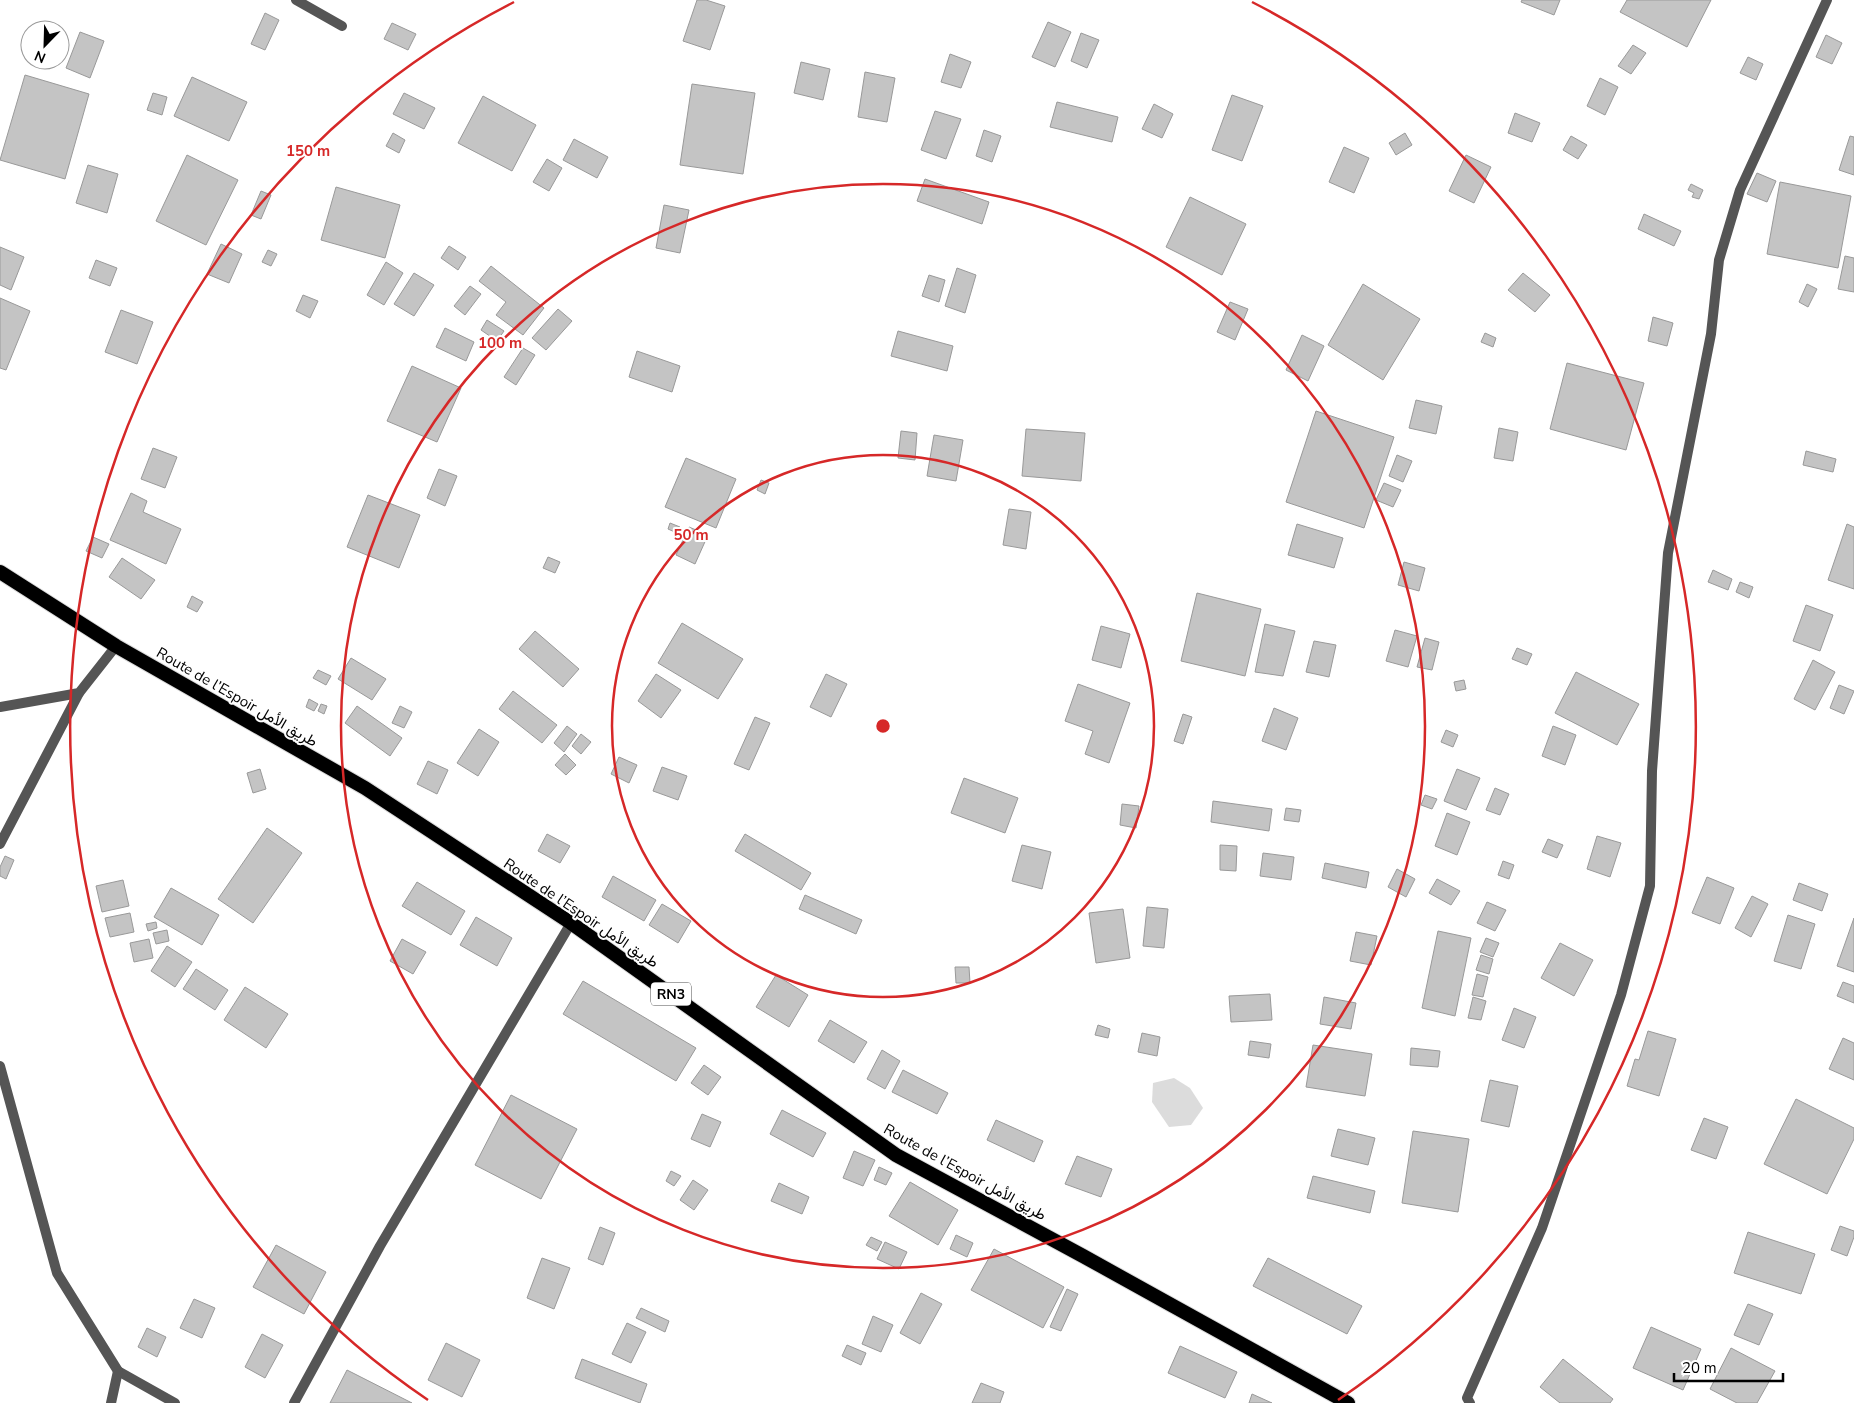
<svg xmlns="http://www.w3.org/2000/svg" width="1854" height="1403" font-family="'Nunito Sans',Vazirmatn,sans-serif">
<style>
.green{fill:#dcdcdc}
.building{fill:#c4c4c4;stroke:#999}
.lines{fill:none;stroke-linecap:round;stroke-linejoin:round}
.trunk-casing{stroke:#dbdbdb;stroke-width:16}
.minor{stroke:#555;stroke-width:10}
.trunk{stroke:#000;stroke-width:14}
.ring{fill:none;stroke:#d62828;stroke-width:2.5}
.labels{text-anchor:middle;stroke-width:4;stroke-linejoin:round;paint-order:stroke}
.shield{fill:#fff;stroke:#4c4c4c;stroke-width:1}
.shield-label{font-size:14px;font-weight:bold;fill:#000}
.street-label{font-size:15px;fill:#000;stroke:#fff}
.centre{fill:#d62828;stroke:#fff;stroke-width:2.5}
.ring-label{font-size:15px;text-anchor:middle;font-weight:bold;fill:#d62828;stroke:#fff;stroke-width:4;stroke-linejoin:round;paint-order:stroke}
</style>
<rect width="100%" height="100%" fill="#fff"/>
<!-- green -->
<polygon class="green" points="1174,1078 1190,1088 1203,1108 1191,1125 1169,1127 1152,1102 1153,1083"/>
<!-- building -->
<g class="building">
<polygon points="697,0 706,0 725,6 710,50 683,41"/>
<polygon points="1522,0 1560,0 1554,15 1521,2"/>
<polygon points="1627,0 1711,0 1687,47 1620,12"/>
<polygon points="265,13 279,20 265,50 251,44"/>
<polygon points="1048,22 1071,32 1055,67 1032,57"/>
<polygon points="392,23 416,34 408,50 384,39"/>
<polygon points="80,32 104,41 90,78 66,68"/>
<polygon points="1081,33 1099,40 1087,68 1071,61"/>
<polygon points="1826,35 1842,43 1832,64 1816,57"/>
<polygon points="1633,45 1646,53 1631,74 1618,66"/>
<polygon points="950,54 971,62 961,88 941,82"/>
<polygon points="1748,57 1763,64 1756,80 1740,73"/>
<polygon points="801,62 830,69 823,100 794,93"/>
<polygon points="865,72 895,78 887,122 858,117"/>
<polygon points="25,75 89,94 65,179 0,160"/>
<polygon points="192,77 247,102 229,141 174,116"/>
<polygon points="1600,78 1618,87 1605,115 1587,106"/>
<polygon points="692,84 755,93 743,174 680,165"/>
<polygon points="153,93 167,97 162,115 147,110"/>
<polygon points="404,93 435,108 424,129 393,114"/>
<polygon points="1232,95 1263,106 1242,161 1212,150"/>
<polygon points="483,96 536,125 512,171 458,143"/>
<polygon points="1057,102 1118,117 1112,142 1050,127"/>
<polygon points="1154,104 1173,114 1162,138 1142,129"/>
<polygon points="935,111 961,119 946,159 921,150"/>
<polygon points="1515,113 1540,123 1532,142 1508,133"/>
<polygon points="984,130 1001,136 992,162 976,156"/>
<polygon points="393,133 405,140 399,153 386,146"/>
<polygon points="1405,133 1412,145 1396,155 1389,143"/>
<polygon points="1571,136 1587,145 1578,159 1563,150"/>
<polygon points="1850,136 1854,137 1854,175 1839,170"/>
<polygon points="574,139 608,157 597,178 563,160"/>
<polygon points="1344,147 1369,158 1354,193 1329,182"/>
<polygon points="187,155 238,180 206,245 156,221"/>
<polygon points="1466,155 1491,167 1474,203 1449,191"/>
<polygon points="547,159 562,168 549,191 533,182"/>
<polygon points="88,165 118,174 107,213 76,203"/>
<polygon points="1757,173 1776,181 1767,202 1747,194"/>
<polygon points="925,179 989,202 982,224 917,201"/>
<polygon points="1780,182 1851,196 1838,268 1767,254"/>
<polygon points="1691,184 1703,190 1699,199 1692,197 1694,193 1688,190"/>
<polygon points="336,187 400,205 385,258 321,240"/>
<polygon points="261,191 271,195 261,219 251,215"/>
<polygon points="1190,197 1246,224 1222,275 1166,247"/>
<polygon points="664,205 689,210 680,253 656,248"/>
<polygon points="1644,214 1681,231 1674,246 1638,229"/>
<polygon points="221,244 242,254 229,283 207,274"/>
<polygon points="449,246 466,257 458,270 441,258"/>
<polygon points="0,247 24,257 11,290 0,285"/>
<polygon points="268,250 277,254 271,266 262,262"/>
<polygon points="1845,256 1854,258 1854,292 1838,289"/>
<polygon points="96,260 117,268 110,286 89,278"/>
<polygon points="386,262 403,273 384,305 367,295"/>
<polygon points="491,266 544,308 523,335 496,315 506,302 479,281"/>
<polygon points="957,268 976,275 965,313 945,306"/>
<polygon points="414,273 434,285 414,316 394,304"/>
<polygon points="1523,273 1550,295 1535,312 1508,290"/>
<polygon points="929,275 945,280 939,302 922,296"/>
<polygon points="1363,284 1420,319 1383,380 1328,345"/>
<polygon points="1807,284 1817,289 1808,307 1799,302"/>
<polygon points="470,286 481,294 465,315 454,306"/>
<polygon points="303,295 318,301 310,318 296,311"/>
<polygon points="0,298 30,311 6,370 0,368"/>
<polygon points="1230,302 1248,309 1235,340 1217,332"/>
<polygon points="558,309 572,321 546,350 532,338"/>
<polygon points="121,310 153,322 137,364 105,352"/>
<polygon points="1653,317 1673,323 1667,346 1648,341"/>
<polygon points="487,320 504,331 497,341 481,330"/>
<polygon points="445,328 474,342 466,361 436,347"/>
<polygon points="898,331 953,346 947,371 891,356"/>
<polygon points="1485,333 1496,338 1493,347 1481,342"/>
<polygon points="1302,335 1324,346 1308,381 1286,370"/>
<polygon points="523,348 535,355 516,385 504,377"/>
<polygon points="637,351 680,366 672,392 629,377"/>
<polygon points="1567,363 1644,383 1626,450 1550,429"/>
<polygon points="412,366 461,388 437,442 387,421"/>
<polygon points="1416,400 1442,406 1436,434 1409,428"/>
<polygon points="1316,411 1394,437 1364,528 1286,502"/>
<polygon points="1499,428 1518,432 1513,461 1494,458"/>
<polygon points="1026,429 1085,433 1081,481 1022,476"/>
<polygon points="901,431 917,433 915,460 898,458"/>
<polygon points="934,435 963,440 956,481 927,476"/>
<polygon points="153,448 177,457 165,488 141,479"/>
<polygon points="1806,451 1836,459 1833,472 1803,465"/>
<polygon points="1397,455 1412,461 1403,482 1389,476"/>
<polygon points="686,458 736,479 716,528 665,507"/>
<polygon points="439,469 457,476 445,506 427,498"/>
<polygon points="761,480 769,483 765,494 757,490"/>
<polygon points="1384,483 1401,490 1393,507 1376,500"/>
<polygon points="131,493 147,501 143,512 181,529 166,564 110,540"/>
<polygon points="368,495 420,515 399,568 347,547"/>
<polygon points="1009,509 1031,512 1026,549 1003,545"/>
<polygon points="670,523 680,527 677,533 668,529"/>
<polygon points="1297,524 1343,538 1334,568 1288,555"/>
<polygon points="1847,524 1854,527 1854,589 1828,580"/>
<polygon points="689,527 708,535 695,564 676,555"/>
<polygon points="93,537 109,544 102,558 86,551"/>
<polygon points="548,557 560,562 555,573 543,568"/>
<polygon points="122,558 155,580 141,599 109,577"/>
<polygon points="1404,562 1425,568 1419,591 1398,585"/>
<polygon points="1713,570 1732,579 1728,590 1708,582"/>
<polygon points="1740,582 1753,587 1749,598 1736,592"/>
<polygon points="1197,593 1261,609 1245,676 1181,661"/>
<polygon points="192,596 203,602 197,612 187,607"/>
<polygon points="1806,605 1833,615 1820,651 1793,641"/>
<polygon points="682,623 743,659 718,699 658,663"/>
<polygon points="1265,624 1295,631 1283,676 1255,672"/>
<polygon points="1101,626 1130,634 1121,668 1092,660"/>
<polygon points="1395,630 1417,636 1408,667 1386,661"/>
<polygon points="535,631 579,669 563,687 519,649"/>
<polygon points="1425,638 1439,642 1432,670 1417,667"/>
<polygon points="1314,641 1336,645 1329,677 1306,672"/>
<polygon points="1517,648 1532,654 1527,665 1512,659"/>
<polygon points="351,658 386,679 372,700 338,679"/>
<polygon points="1813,660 1835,672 1815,710 1794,699"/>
<polygon points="318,670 331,676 326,685 313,678"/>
<polygon points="1576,672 1639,704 1617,745 1555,713"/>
<polygon points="656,674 681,690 661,718 638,701"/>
<polygon points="826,674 847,684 831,717 810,707"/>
<polygon points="1464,680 1466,689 1456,691 1454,682"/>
<polygon points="1078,684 1130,703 1109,763 1085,754 1093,731 1065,721"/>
<polygon points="1839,685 1854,691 1844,714 1830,708"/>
<polygon points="513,691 557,725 542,743 499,709"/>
<polygon points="309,699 318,704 314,711 306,707"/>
<polygon points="321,704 327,706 324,714 318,711"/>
<polygon points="357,706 402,738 390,756 345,723"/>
<polygon points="400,706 412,712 404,728 392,723"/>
<polygon points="1274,708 1298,718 1286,750 1262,741"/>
<polygon points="1183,714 1192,717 1183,744 1174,741"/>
<polygon points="755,717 770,723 749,770 734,764"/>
<polygon points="567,726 577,734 564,752 554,743"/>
<polygon points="1553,726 1576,735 1565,765 1542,756"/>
<polygon points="479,729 499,742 478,776 457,763"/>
<polygon points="1446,730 1458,735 1453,747 1441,742"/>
<polygon points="581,734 591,742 581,754 572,746"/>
<polygon points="565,754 576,765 566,775 555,765"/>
<polygon points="619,757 637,765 629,783 611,774"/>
<polygon points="428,761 448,770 437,794 417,784"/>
<polygon points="662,767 687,776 678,800 653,791"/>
<polygon points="260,769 266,789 253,793 247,773"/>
<polygon points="1457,769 1480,778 1466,810 1444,801"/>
<polygon points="964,778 1018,798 1005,833 951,813"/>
<polygon points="1495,788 1509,794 1500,815 1486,810"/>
<polygon points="1425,795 1437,799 1432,809 1421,805"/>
<polygon points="1213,801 1272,809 1269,831 1211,822"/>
<polygon points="1122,804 1139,806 1136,828 1120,825"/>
<polygon points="1286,808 1301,810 1299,822 1284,820"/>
<polygon points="1447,813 1470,822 1457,855 1435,846"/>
<polygon points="267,828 302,853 253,923 218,899"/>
<polygon points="547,834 570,846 560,863 538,851"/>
<polygon points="745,834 811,873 801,890 735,851"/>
<polygon points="1597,836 1621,843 1610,877 1587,869"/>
<polygon points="1548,839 1563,845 1557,858 1542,852"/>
<polygon points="1022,845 1051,852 1042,889 1012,881"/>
<polygon points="1220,845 1237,846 1236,871 1220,870"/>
<polygon points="1263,853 1294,857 1291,880 1260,876"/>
<polygon points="5,856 14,860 6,879 0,876 0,867"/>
<polygon points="1503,861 1514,865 1509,879 1498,875"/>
<polygon points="1325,863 1369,872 1366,888 1322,878"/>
<polygon points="1397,869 1415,879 1406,897 1388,887"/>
<polygon points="613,876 656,900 644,921 602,897"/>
<polygon points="1707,877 1734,888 1720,924 1692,913"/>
<polygon points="1437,879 1460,891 1451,905 1429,893"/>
<polygon points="123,880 129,906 102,912 96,886"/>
<polygon points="417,882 465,911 451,935 402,906"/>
<polygon points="1799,883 1828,894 1822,911 1793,900"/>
<polygon points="171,888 219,915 202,945 154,917"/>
<polygon points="805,895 862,920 856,934 799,909"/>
<polygon points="1752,896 1768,904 1751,937 1735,928"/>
<polygon points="1487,902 1506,910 1495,931 1477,923"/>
<polygon points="662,904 691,921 678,943 649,925"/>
<polygon points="1147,907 1168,909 1164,948 1143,946"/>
<polygon points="1123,909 1130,958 1096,963 1089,913"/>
<polygon points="130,913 134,932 110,937 105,918"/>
<polygon points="1788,915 1815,924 1801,969 1774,961"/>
<polygon points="476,917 512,938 497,966 460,945"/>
<polygon points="1854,918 1854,972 1837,966"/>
<polygon points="156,922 157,928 148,931 146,924"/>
<polygon points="167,930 169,941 156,944 153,933"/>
<polygon points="1438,931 1471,938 1455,1016 1422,1008"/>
<polygon points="1356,932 1377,936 1371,965 1350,961"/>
<polygon points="1486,938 1499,943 1493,957 1480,952"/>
<polygon points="149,939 153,958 134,962 130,943"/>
<polygon points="402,939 426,952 413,974 390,961"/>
<polygon points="1560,943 1593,960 1574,996 1541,978"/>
<polygon points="167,946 192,962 175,987 151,971"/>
<polygon points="1481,955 1493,959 1489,974 1476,970"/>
<polygon points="955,967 969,967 970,983 956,983"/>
<polygon points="196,969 228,990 215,1010 183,989"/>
<polygon points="1477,974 1488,977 1483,997 1472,995"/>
<polygon points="776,975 808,995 789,1027 756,1007"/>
<polygon points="583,981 696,1048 676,1081 563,1014"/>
<polygon points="1843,982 1854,986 1854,1003 1837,996"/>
<polygon points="245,987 288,1014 266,1048 224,1020"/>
<polygon points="1270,994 1272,1020 1231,1022 1229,996"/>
<polygon points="1324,997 1356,1003 1351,1029 1320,1024"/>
<polygon points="1473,997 1486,1001 1481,1020 1468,1018"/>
<polygon points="1514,1008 1536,1017 1524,1048 1502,1040"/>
<polygon points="830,1020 867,1042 854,1063 818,1041"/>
<polygon points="1098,1025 1110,1029 1108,1038 1095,1035"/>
<polygon points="1648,1031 1676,1039 1659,1096 1627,1086 1635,1059 1639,1060"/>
<polygon points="1142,1033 1160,1037 1157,1056 1138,1052"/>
<polygon points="1843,1038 1854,1043 1854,1080 1829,1069"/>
<polygon points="1250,1041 1271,1044 1269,1058 1248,1055"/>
<polygon points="1313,1045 1372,1054 1365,1096 1306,1087"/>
<polygon points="1411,1048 1440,1051 1438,1067 1410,1065"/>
<polygon points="882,1050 900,1061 885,1089 867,1079"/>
<polygon points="704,1065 721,1077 708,1095 691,1083"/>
<polygon points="903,1070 948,1093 937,1114 892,1092"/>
<polygon points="1490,1080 1518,1086 1509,1127 1481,1121"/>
<polygon points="511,1095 577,1129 541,1199 475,1165"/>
<polygon points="1796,1099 1854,1128 1854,1139 1827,1194 1764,1164"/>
<polygon points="782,1110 826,1133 813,1157 770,1134"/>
<polygon points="702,1114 721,1122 710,1147 691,1139"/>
<polygon points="1704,1118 1728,1127 1716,1159 1691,1150"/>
<polygon points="996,1120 1043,1141 1034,1162 987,1140"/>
<polygon points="1338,1129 1375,1138 1368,1165 1331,1156"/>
<polygon points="1413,1131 1469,1139 1458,1212 1402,1203"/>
<polygon points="854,1151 875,1160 863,1186 843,1178"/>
<polygon points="1077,1156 1112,1169 1101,1197 1065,1184"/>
<polygon points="879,1167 892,1173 886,1185 874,1180"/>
<polygon points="671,1171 681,1176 674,1186 666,1181"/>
<polygon points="1313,1176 1375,1191 1370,1213 1307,1198"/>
<polygon points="693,1180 708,1190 694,1210 680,1200"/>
<polygon points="910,1182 958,1210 938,1245 889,1216"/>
<polygon points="779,1183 809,1197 802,1214 771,1201"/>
<polygon points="1840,1226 1854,1231 1854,1237 1847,1256 1831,1250"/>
<polygon points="600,1227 615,1233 603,1265 588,1259"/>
<polygon points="1748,1232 1815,1254 1801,1294 1734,1273"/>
<polygon points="956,1235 973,1243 967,1257 950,1249"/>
<polygon points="871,1237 882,1242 877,1251 866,1245"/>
<polygon points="885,1242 907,1252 899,1269 877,1259"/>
<polygon points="276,1245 326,1272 304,1314 253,1287"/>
<polygon points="994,1249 1064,1287 1043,1328 971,1290"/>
<polygon points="542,1258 570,1268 554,1309 527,1298"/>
<polygon points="1268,1258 1362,1306 1347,1334 1253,1286"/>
<polygon points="1067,1289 1078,1294 1061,1331 1050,1327"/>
<polygon points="921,1293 942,1304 920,1344 900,1333"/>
<polygon points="194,1299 215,1308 202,1338 180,1328"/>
<polygon points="1748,1304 1773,1314 1759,1345 1734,1335"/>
<polygon points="641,1308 669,1321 665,1332 636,1318"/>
<polygon points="873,1316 893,1325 881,1352 862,1344"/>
<polygon points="627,1323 646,1332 631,1363 612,1354"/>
<polygon points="1651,1327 1701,1349 1683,1390 1633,1368"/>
<polygon points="147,1328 166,1337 157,1357 138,1347"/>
<polygon points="262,1334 283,1345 265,1378 245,1367"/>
<polygon points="446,1343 480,1360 462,1397 428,1380"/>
<polygon points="847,1345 866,1353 861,1365 842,1356"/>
<polygon points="1180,1346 1237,1372 1225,1398 1168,1373"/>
<polygon points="1731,1348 1775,1371 1757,1403 1737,1403 1710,1389"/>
<polygon points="582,1359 647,1384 640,1403 575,1378"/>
<polygon points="1563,1359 1613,1399 1610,1403 1560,1403 1540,1387"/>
<polygon points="347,1370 412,1403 330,1403"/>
<polygon points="981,1383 1004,1392 1000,1403 972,1403"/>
<polygon points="1252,1394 1272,1403 1249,1403"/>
</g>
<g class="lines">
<!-- trunk casing -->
<g class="trunk-casing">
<polyline id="trunk" points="0,572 116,646 365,788 571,923 896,1155 1083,1256 1348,1403"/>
</g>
<!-- minor -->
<g class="minor">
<polyline points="296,0 342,26"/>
<polyline points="0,707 79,693 116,646"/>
<polyline points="0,844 79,693"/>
<polyline points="0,1066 57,1273 118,1371 175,1403"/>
<polyline points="111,1403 118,1371"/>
<polyline points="294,1403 380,1246 571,923"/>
<polyline points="1470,1403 1467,1398 1542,1228 1621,995 1650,886 1652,771 1668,553 1711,334 1719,260 1740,190 1827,0"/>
</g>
<!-- trunk -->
<use href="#trunk" class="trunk"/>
</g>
<!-- distance rings -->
<g class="ring">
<circle cx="883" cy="726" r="271"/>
<circle cx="883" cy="726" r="542"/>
<path d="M428 1400A813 813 0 0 1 514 2M1252 2A813 813 0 0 1 1338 1400"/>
</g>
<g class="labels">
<!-- shield labels -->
<rect class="shield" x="651" y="982.5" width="40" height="23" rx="4"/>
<g class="shield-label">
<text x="671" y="999">RN3</text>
</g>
<!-- street labels -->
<g class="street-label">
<text transform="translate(237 697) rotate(30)" y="5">Route de l’Espoir طريق الأمل</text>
<text transform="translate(581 913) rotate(34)" y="5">Route de l’Espoir طريق الأمل</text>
<text transform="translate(965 1172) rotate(29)" y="5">Route de l’Espoir طريق الأمل</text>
</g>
</g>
<circle cx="883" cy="726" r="8" class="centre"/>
<g class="ring-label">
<text x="308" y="156">150 m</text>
<text x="500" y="348">100 m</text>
<text x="691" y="540">50 m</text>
</g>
<!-- north arrow -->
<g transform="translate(45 45) rotate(203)"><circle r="24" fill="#ffffff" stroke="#999999"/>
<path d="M0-4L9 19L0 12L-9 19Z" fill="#000000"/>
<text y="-8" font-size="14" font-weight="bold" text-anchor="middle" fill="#000000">N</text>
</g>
<!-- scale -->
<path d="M1674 1373v8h109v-8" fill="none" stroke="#000000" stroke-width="2.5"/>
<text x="1682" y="1373" font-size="15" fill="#000000" stroke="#ffffff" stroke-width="4" paint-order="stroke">20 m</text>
</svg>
